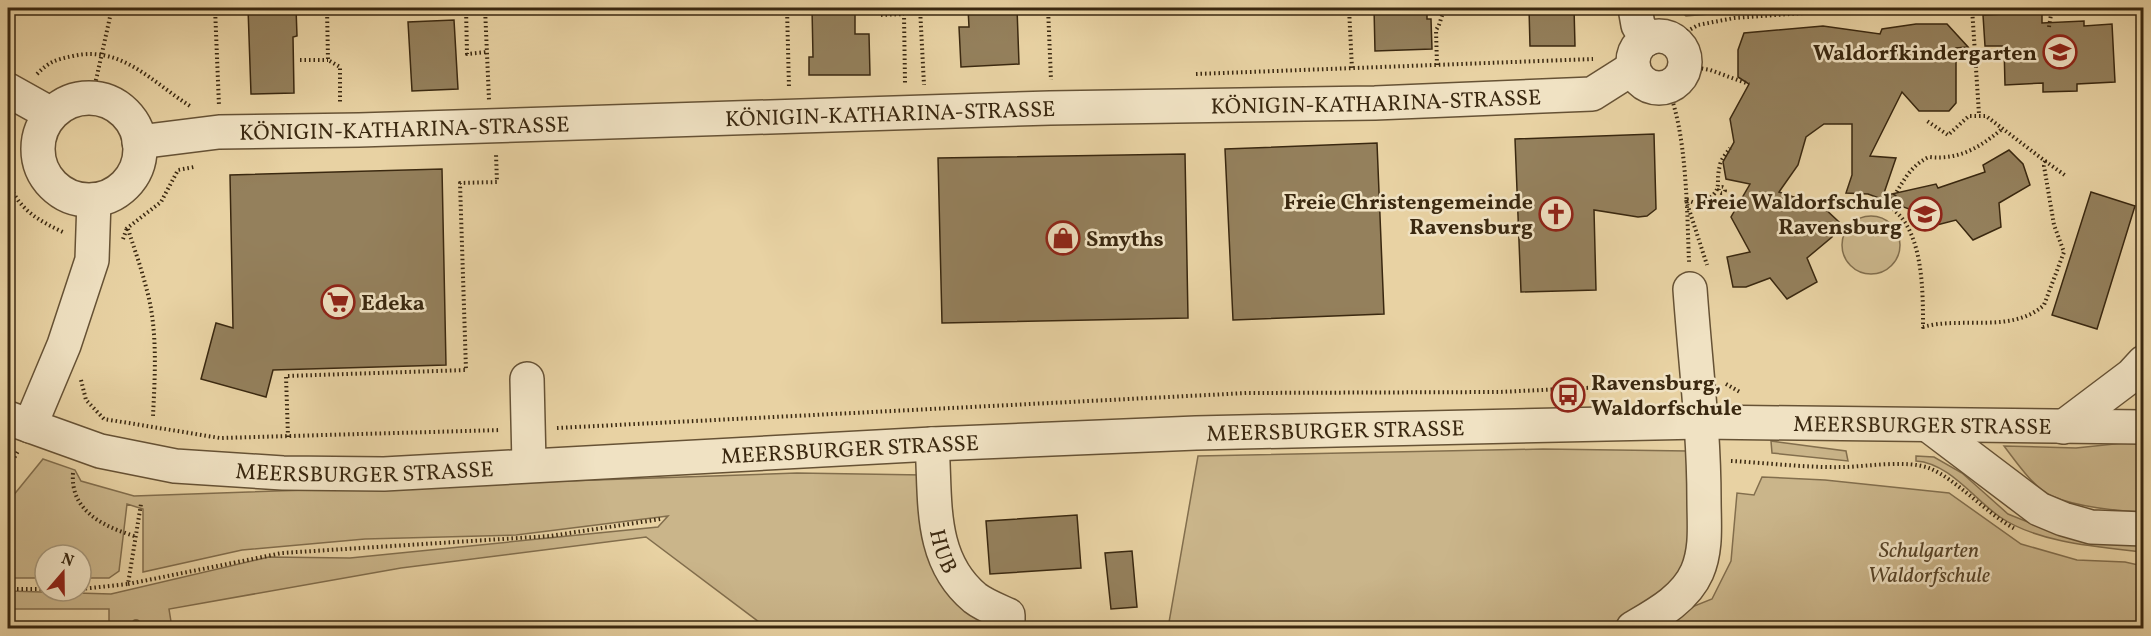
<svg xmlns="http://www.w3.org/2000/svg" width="2151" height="636" font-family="Vollkorn,serif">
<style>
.green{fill:#cab58a;stroke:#826e4d;stroke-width:1.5}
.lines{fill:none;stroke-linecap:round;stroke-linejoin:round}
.stream{stroke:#7f6b4a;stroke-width:8}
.building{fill:#94805c;stroke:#3a2810;stroke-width:1.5}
.minor-casing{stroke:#665235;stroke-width:36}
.path{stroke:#3a2810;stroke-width:4;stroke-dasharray:1.5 3;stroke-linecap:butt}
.minor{stroke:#f0e2c3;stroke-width:33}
.labels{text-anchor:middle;stroke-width:5;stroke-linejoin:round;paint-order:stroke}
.poi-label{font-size:22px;font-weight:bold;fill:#3a2810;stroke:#f0e2c3;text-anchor:end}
.street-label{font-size:22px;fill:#3a2810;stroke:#f0e2c3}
.park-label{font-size:22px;font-style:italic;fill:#574428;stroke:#f0e2c3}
</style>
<rect width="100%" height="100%" fill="#e8d2a3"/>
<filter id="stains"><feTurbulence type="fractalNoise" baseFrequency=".00333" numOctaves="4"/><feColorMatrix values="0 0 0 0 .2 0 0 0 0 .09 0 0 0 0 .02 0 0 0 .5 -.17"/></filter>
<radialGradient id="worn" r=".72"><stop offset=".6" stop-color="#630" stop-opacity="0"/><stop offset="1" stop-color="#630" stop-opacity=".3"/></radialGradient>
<!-- green -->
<g class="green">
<polygon points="1677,8 1781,8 1686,16"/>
<circle cx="1871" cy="245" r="29"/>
<polygon points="1771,441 1846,451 1848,461 1772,453"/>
<path d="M2143,441V512C2118,511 2076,507 2052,496C2033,487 2017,463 2004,446L2076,448Z"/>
<polygon points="1543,449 1688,451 1690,550 1682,582 1621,628 1168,628 1198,456"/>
<path d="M1916,456L1934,457L1962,473L2008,514L2055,533L2143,543V552C2099,547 2038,543 2000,517C1974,499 1949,463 1916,461Z"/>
<polygon points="43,459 75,470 81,481 134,496 797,473 923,475 991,628 767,628 646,537 401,568 169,609 172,628 109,628 109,609 8,609 8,591 111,594 269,557 350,558 658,527 668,516 516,535 365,539 242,550 143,572 143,509 127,504 119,571 109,578 81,578 81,555 45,555 45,578 8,578 8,502"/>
<polygon points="1762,477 1825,480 1949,493 2021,544 2077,560 2125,562 2143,566 2143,628 1651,628 1672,615 1712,599 1731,561 1737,493 1754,495"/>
</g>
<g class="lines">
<!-- stream -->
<polyline class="stream" points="136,623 136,628"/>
</g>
<!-- building -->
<g class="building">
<polygon points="248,8 296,8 297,36 293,37 294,93 251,94"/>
<polygon points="812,8 855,8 855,34 869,34 870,75 809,75 809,57 813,57"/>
<polygon points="968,8 1017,8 1019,64 961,67 959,27 969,27"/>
<polygon points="1374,8 1427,8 1427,19 1431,19 1432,49 1375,51"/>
<polygon points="1529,8 1574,8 1575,46 1530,46"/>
<polygon points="2042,12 2042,23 2084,21 2084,26 2112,24 2115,82 2077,84 2077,91 2043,92 2043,83 2005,85 2004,46 1985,46 1983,15"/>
<polygon points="454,20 458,89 412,91 408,22"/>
<polygon points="1916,24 1947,24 1968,47 1956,48 1956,103 1949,111 1919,111 1902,92 1870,156 1896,158 1883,196 1936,184 1938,188 1985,172 1983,165 2009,150 2023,164 2030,185 1999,203 2001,227 1973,240 1956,220 1921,229 1912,210 1868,194 1846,193 1852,175 1852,124 1824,124 1806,137 1798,165 1779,192 1823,207 1839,222 1832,237 1807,258 1817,282 1787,299 1770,278 1746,287 1733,287 1727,257 1750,252 1731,217 1750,184 1726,179 1723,162 1734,142 1730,119 1749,84 1738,77 1738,50 1744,33 1823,26 1880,34 1882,29"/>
<polygon points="1654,134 1656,209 1647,216 1638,217 1594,210 1596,290 1521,292 1515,139"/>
<polygon points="1377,143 1384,314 1233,320 1225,149"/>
<polygon points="1185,154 1188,318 942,323 938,158"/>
<polygon points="442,169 446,365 273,370 266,397 201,379 216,323 233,328 230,175"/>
<polygon points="2091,192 2135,206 2097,329 2052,315"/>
<polygon points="1077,515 1081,568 990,574 986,521"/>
<polygon points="1132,551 1137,607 1111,609 1105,553"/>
</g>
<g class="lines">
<!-- minor casing -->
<g class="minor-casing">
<g id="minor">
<polyline points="1635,8 1638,25 1647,39"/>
<circle cx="1659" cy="62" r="26"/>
<polyline points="8,90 51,114"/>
<circle cx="89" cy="149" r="51"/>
<path id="s1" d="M139,142L219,132L359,130L1050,108L1375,103L1592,94L1633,68"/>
<polyline points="527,379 529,464"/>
<path id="s2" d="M8,418L100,451L175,466L283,473L384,474L932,444L1196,433L1701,422L2144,427"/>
<polyline points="1928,425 2039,509 2063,519 2091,527 2144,529"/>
<polyline points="30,426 64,345 92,260 94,200"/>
<polyline points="2063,427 2132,375 2144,362"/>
<path id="s3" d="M932,444C936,499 928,559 975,598C984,605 997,610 1008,615V628"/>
<path d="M1633,628C1657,614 1685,599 1697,572C1707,549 1704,524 1704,500C1704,429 1695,360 1690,289"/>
</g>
</g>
<!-- path -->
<g class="path">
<polyline points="215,8 219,106"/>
<polyline points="327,8 328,60 340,67 340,102"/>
<polyline points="466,8 467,54 487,52"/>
<polyline points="485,8 489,100"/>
<polyline points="787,8 789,88"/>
<polyline points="879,8 879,15 904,14 905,83"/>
<polyline points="920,8 924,85"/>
<polyline points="1048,8 1051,80"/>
<polyline points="1349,8 1352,69"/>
<polyline points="1972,8 1979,114"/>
<polyline points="2049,27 2052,8"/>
<polyline points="1675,38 1698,25 1734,18 1873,8"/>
<polyline points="300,60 328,60"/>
<path d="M1437,65L1436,30C1442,22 1440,14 1447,8"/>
<polyline points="1684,65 1710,70 1749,84"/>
<path d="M37,74C50,61 55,60 73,56C121,45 152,82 190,106"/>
<polyline points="1196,74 1593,59"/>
<path d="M1667,87C1687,130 1687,213 1689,262"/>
<polyline points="92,98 112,8"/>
<polyline points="2045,161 2066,176"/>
<path d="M8,180C17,209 39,221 65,233"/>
<circle cx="1722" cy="190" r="3"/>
<polyline points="1686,200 1707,265"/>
<path d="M1687,200L1701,205C1726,187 1714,188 1720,165C1721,159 1727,153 1730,148"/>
<path d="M1849,202C1856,202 1864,200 1872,201C1924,208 1923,288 1923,327C1961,316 2012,334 2044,305L2064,252L2054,225L2044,166L2045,161L1986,116H1969L1948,135L1927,121"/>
<path d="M1887,207C1900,189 1907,167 1929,157C1959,160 1979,148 2002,129"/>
<polyline points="126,229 161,202 178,170 194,167"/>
<path d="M128,229C134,248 141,267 146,287C158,328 155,374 153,416"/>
<polyline points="123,239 127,228"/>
<polyline points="81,380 86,400 104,419 220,438 501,430"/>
<polyline points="1726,384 1740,392"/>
<polyline points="557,428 1247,393 1499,392 1670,384"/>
<polyline points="288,437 286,376 466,370 460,183 497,182 496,154"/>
<path d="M1731,461C1769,463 1808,468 1846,467C1870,466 1907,460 1929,468C1956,479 1986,513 2015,529"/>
<polyline points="8,469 18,451"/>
<path d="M73,473C70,512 105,527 137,537"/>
<polyline points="128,584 282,553 550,536 661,519"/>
<polyline points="8,589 45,589"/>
<polyline points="81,589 128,584 141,504"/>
</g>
<!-- minor -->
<use href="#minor" class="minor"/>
</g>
<!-- icons -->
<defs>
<g id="school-ring" transform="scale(1.725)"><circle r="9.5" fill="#f0e2c3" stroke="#8f2418" stroke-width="1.5"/><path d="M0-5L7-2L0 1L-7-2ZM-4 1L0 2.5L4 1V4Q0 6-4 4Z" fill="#8f2418"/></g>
<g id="church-ring" transform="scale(1.725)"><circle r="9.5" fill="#f0e2c3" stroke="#8f2418" stroke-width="1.5"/><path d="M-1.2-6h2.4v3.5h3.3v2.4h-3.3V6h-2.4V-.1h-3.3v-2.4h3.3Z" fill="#8f2418"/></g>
<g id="shop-ring" transform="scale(1.725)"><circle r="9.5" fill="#f0e2c3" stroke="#8f2418" stroke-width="1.5"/><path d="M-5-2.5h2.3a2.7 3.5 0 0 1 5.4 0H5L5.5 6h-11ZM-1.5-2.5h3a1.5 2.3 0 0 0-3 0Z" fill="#8f2418"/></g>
<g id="supermarket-ring" transform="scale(1.725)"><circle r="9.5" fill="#f0e2c3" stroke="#8f2418" stroke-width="1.5"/><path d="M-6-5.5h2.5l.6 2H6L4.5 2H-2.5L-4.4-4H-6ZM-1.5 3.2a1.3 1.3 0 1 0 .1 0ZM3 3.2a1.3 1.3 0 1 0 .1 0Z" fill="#8f2418"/></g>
<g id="bus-ring" transform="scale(1.725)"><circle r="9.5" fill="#f0e2c3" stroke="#8f2418" stroke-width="1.5"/><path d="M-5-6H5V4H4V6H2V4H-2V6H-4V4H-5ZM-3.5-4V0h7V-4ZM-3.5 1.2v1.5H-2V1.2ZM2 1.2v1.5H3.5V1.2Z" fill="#8f2418"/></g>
</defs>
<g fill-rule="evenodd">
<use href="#school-ring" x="2060" y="52"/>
<use href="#church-ring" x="1556" y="214"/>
<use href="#school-ring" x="1925" y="214"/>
<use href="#shop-ring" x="1063" y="238"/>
<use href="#supermarket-ring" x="338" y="302"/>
<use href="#bus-ring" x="1568" y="395"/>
</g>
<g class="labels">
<!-- poi labels -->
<g class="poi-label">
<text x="2037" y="60">Waldorfkindergarten</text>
<text x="1533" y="209">Freie Christengemeinde<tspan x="1533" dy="25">Ravensburg</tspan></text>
<text x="1902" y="209">Freie Waldorfschule<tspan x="1902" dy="25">Ravensburg</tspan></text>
<text x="1086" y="246" text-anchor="start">Smyths</text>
<text x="361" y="310" text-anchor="start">Edeka</text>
<text x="1591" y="390" text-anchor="start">Ravensburg,<tspan x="1591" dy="25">Waldorfschule</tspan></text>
</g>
<!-- street labels -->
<g class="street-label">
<text dy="8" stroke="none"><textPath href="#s1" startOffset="1238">KÖNIGIN-KATHARINA-STRASSE</textPath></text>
<text dy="8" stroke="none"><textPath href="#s1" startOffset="752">KÖNIGIN-KATHARINA-STRASSE</textPath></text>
<text dy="8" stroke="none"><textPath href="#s1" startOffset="266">KÖNIGIN-KATHARINA-STRASSE</textPath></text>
<text dy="8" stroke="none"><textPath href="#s2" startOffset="1923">MEERSBURGER STRASSE</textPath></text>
<text dy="8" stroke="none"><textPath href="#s2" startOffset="1336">MEERSBURGER STRASSE</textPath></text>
<text dy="8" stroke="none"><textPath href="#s2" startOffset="850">MEERSBURGER STRASSE</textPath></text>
<text dy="8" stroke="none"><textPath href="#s2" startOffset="364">MEERSBURGER STRASSE</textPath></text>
<text dy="8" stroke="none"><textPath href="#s3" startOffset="108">HUB</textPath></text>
</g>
<!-- park labels -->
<g class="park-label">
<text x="1929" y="557">Schulgarten<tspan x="1929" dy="25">Waldorfschule</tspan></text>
</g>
</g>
<!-- margin -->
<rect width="2151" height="636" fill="none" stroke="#e8d2a3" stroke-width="30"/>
<rect x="9" y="9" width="2133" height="618" fill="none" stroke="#3a2810" stroke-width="3"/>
<rect x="15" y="15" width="2121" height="606" fill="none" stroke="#3a2810" stroke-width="1.5"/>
<!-- north arrow -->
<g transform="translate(63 573) rotate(20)"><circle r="28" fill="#f0e2c3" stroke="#a7987b" stroke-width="1.5"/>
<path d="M0-4.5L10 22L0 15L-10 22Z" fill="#8f2418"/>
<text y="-9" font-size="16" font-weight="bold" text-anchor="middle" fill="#3a2810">N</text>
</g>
<rect width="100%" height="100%" filter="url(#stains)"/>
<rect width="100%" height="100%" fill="url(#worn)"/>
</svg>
